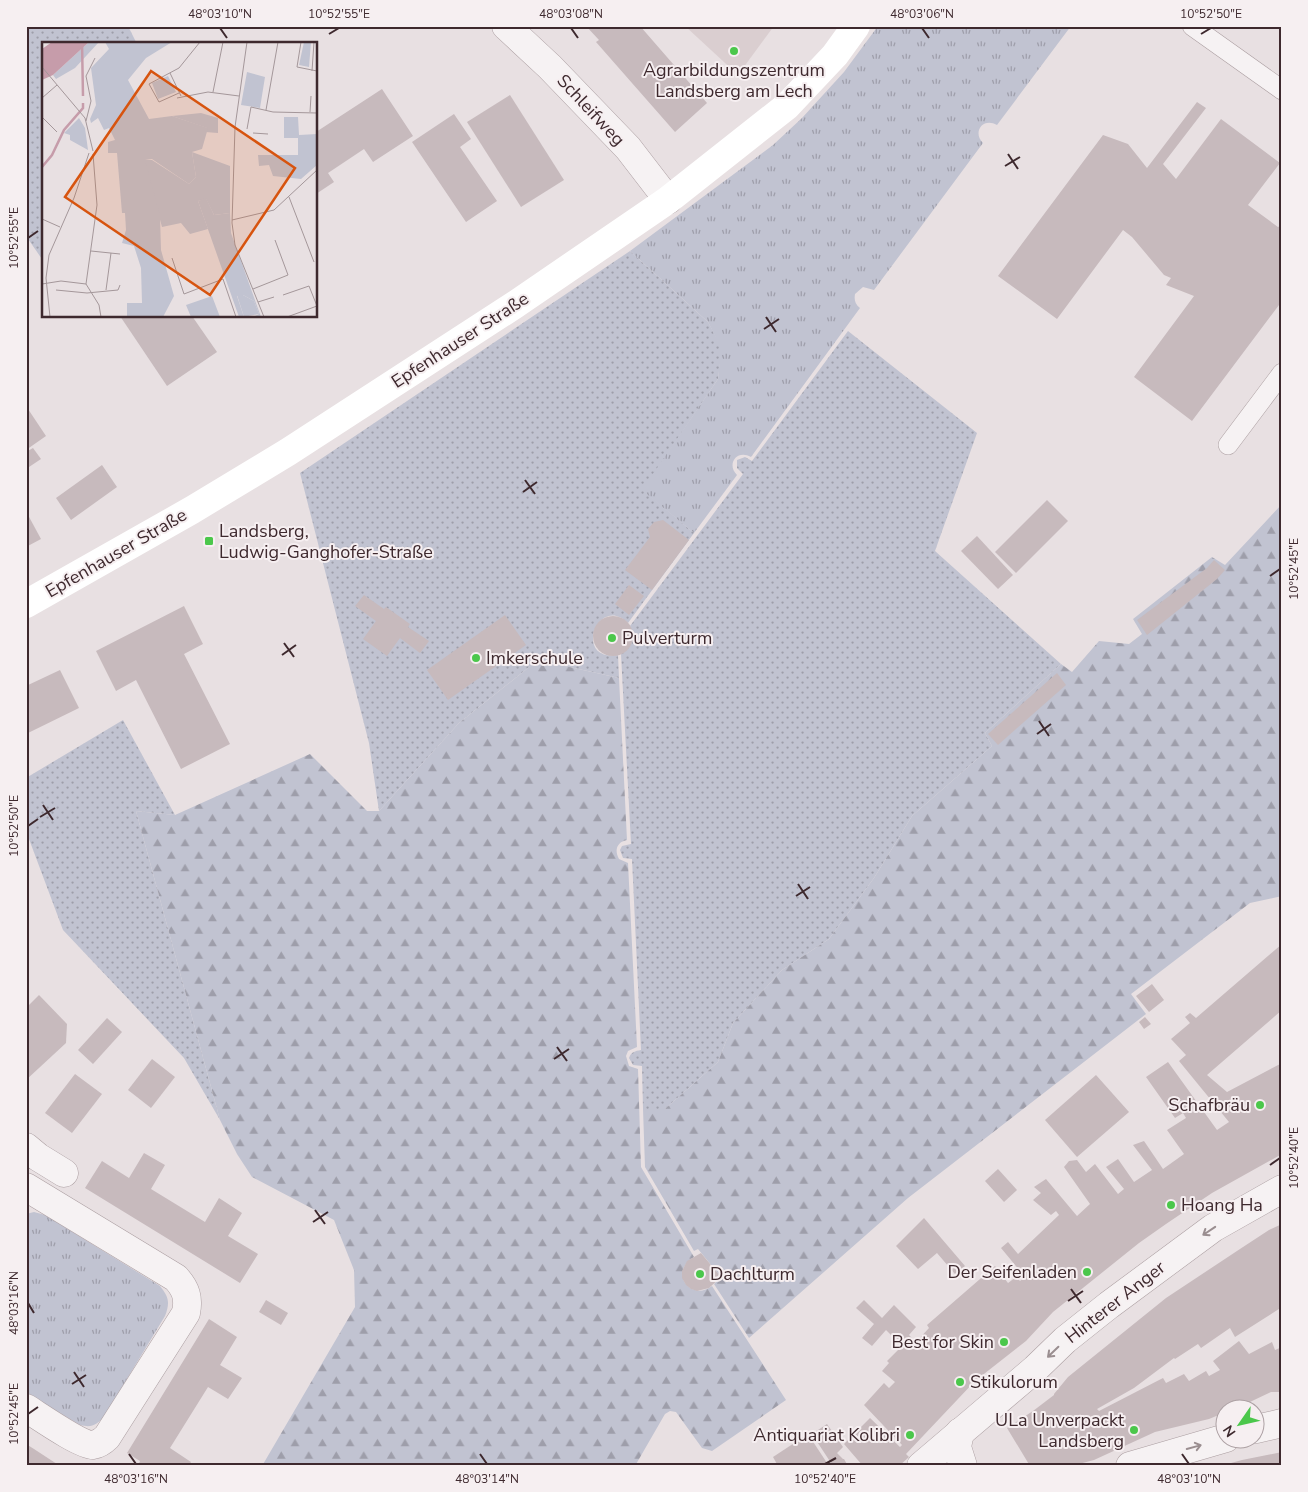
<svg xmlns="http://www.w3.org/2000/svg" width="1308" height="1492" font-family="'Nunito Sans',sans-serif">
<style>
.built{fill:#daced0}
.grass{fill:url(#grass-dots)}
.forest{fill:url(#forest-firs)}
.park{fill:url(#park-tufts)}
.building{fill:#c7babd}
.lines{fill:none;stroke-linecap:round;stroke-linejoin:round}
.lane-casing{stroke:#ab9ea1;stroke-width:20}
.street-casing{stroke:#ab9ea1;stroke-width:29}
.lane{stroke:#f6f2f3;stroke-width:19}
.street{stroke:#f6f2f3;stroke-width:28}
.secondary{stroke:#fff;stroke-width:28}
.oneway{stroke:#9a8e90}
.ticks{fill:none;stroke:#3e292e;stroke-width:2}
.poi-dot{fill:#4bc74b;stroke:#f6eff1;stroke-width:2}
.labels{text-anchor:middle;stroke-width:4;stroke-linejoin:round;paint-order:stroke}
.poi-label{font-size:18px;fill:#3e292e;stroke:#f6eff1;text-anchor:start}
.street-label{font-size:18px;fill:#3e292e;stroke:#f6eff1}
.inset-river{fill:none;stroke:#c69caa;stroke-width:2.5}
.inset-road{fill:none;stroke:#a4979a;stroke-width:1}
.view{fill:#d7540f;fill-opacity:0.15;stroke:#d7540f;stroke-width:2.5}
.inset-edge{fill:none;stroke:#3e292e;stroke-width:2.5}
.neatline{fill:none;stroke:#3e292e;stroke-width:2}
.ticks-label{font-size:12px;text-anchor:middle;fill:#3e292e}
</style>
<defs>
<pattern id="grass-dots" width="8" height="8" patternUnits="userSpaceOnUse" patternTransform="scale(1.25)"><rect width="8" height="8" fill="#c1c3d1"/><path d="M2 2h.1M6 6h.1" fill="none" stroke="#9e9eaa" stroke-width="1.8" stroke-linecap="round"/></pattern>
<pattern id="forest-firs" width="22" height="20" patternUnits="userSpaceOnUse" patternTransform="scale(1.25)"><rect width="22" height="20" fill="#c1c3d1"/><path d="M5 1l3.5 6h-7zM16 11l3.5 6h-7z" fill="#9e9eaa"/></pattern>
<pattern id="park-tufts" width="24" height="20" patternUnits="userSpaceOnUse" patternTransform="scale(1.25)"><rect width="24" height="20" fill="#c1c3d1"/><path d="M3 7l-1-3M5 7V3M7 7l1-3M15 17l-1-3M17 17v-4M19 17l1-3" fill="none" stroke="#9e9eaa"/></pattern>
</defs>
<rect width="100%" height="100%" fill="#e8e0e2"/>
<!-- built -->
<polygon class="built" points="685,26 774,26 738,75"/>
<!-- grass -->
<g class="grass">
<polygon points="26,26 128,26 137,44 44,44 44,262 26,236"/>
<path d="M630,251L708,322L722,348L718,379L643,490L694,533L628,623C598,593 572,662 618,655L619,678L538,660L459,723L379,811L369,743L300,473Z"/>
<path d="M848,331L977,433L935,551L1061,664L985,733L992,746L912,816L874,878L829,939L782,970L733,1023L718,1062L665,1109H643L642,1066L633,1065L629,1058C631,1052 635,1051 641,1050L632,859L623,858L620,850L622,846L631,844L621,654C631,647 635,637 630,626L743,474L737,468V460L745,457L752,461Z"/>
<polygon points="123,720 175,815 136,811 220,1120 184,1058 63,930 26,831 26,778"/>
</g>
<!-- forest -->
<g class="forest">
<polygon points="1282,504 1282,896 1250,903 1131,994 1146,1014 908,1198 749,1338 714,1284 721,1277 698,1249 694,1251 645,1167 643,1109 665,1109 718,1062 733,1023 782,970 829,939 874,878 912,816 992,746 985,733 1061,664 1072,672 1099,641 1129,644 1142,634 1133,619 1212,557 1225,565"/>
<path d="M538,660L619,678L627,840C617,842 614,850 619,859L628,863L637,1047L628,1051L626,1056L629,1066L638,1069L641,1167L694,1257C668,1273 691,1302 712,1286L786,1400L712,1451L702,1448L676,1412L670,1411L665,1414L635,1466H262L355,1307L354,1270L334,1220L252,1177L237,1154L220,1120L136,811L175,815L310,754L367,811H379L459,723Z"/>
</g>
<!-- park -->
<g class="park">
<path d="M878,26H1071L997,125C983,117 972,132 983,143L874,290L863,287L855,294C854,300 855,304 860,308L751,457C737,449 726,464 737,475L694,533L642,490L718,379L721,348L708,322L630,251L773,145L802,118L844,72Z"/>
<path d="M34,1212L45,1215L160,1286C169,1297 170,1303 165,1316L104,1417C96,1425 92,1428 80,1425L26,1393V1214Z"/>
</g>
<!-- building -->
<g class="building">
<polygon points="586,26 640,26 707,103 675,132 596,42 599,40"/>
<polygon points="382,89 413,136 373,162 364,149 328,173 334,182 316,194 316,132"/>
<polygon points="510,95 564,180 521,207 467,122"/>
<polygon points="1197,102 1206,108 1163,164 1176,179 1221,119 1280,163 1248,205 1278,227 1282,225 1282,301 1192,421 1134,377 1194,296 1166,285 1171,278 1164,275 1132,237 1123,230 1057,319 998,276 1103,135 1128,144 1147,168"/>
<polygon points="454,114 471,139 460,147 497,201 466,222 412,142"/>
<polygon points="120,316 192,316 217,352 167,386"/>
<polygon points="26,406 46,436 26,450"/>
<polygon points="33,448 41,459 26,469 26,452"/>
<polygon points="102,465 117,487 71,520 56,498"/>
<polygon points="1047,500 1068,521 1016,573 995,552"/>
<polygon points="28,515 41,539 26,547 26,516"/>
<polygon points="663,520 689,540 652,590 625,570 650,537 648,529 654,522"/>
<polygon points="977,536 1013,575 998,589 961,551"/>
<polygon points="1214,560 1225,570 1217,579 1147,635 1137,620 1207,568"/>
<polygon points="629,585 644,596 629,615 615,604"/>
<polygon points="364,595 384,609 386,607 410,624 408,627 429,641 420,653 400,638 387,656 363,639 376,621 355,606"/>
<polygon points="184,606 203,644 184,654 230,744 181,769 136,680 116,691 96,651"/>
<polygon points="505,615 526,645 448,700 427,670"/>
<circle cx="613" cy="636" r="20"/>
<polygon points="60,670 79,708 26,734 26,686"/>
<polygon points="1057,673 1066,685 998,745 988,734"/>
<polygon points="1282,944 1282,1010 1207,1075 1227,1092 1282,1063 1282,1154 1212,1193 1166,1224 1139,1243 1053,1312 1026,1341 975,1381 906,1454 909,1457 899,1466 863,1466 844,1444 870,1418 900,1447 902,1445 864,1405 884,1383 889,1388 895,1382 882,1371 889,1363 887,1361 902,1346 886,1330 872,1346 862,1338 874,1324 856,1308 864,1300 882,1318 894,1305 916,1327 909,1335 916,1342 929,1328 927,1325 995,1266 1008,1283 1016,1277 1020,1281 1025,1277 1001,1248 1008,1242 1018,1254 1059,1215 1056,1211 1051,1215 1033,1200 1041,1193 1034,1187 1046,1179 1077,1216 1090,1204 1064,1167 1069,1161 1077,1160 1086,1172 1095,1164 1118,1194 1124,1189 1106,1167 1118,1159 1134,1182 1152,1170 1133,1145 1144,1141 1163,1169 1184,1154 1167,1130 1186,1118 1183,1113 1175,1118 1146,1077 1168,1062 1217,1130 1229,1122 1179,1061 1186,1055 1171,1039 1190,1023 1185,1017 1190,1013 1196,1018"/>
<polygon points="1152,984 1164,1000 1149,1012 1136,996"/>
<polygon points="39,995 67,1024 66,1043 26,1080 26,1008"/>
<polygon points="1145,1017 1151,1024 1144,1029 1139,1022"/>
<polygon points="107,1018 122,1032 93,1064 78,1050"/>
<polygon points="152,1059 175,1077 151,1108 128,1090"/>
<polygon points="75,1074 102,1094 72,1133 45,1113"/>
<polygon points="1096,1075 1129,1112 1077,1157 1045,1120"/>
<polygon points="144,1153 165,1165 151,1189 205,1222 219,1198 242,1213 228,1236 258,1254 240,1283 85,1188 102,1161 129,1178"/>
<polygon points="998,1169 1017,1190 1004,1202 985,1181"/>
<polygon points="924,1218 965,1266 955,1274 937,1253 918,1269 896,1246"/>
<polygon points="1282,1224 1282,1307 1235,1337 1230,1328 1201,1348 1198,1344 1175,1359 1174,1358 1134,1388 1097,1409 1099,1411 1163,1378 1166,1383 1184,1374 1189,1381 1206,1371 1209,1376 1220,1370 1213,1361 1239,1341 1249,1354 1272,1342 1275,1350 1282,1347 1282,1392 1271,1392 1233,1410 1226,1410 1226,1412 1209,1419 1155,1432 1094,1460 1071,1466 1030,1466 1007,1428 1033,1411 1054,1395 1054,1394 1068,1377 1166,1298 1243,1247 1269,1230"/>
<polygon points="701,1253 721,1277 709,1288 697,1291 691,1289 686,1285 682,1278 682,1271 687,1261"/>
<polygon points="266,1300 288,1313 281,1325 259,1312"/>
<polygon points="209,1319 237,1337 220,1365 242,1378 228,1399 208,1387 170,1448 191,1462 189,1466 138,1466 140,1461 127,1453"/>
<polygon points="827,1424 843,1447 837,1453 843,1459 844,1459 848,1466 833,1466 812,1434"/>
<polygon points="808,1434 827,1463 823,1466 778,1466 773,1457"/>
<polygon points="26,1444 34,1449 60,1466 26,1466"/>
<polygon points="1282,1452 1282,1466 1220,1466 1242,1460"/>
</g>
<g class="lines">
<!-- lane casing -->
<g class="lane-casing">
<g id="lane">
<polyline points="1192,26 1282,90"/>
<polyline points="1228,445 1282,373"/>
</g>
</g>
<!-- street casing -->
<g class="street-casing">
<g id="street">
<polyline points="506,26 550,67 628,148 668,200"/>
<polyline points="26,1147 38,1157 64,1173"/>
<path d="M26,1187L176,1278C186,1289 189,1298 186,1313L107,1437C103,1441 99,1444 93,1445C80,1445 39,1416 26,1408"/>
<polyline points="1256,1429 1282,1423"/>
<polyline points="960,1432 957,1447 963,1466"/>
<polyline points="921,1466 1035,1369 1065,1340 1109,1305 1213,1228 1282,1189"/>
<polyline points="1130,1466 1226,1438"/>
</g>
</g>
<!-- lane -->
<use href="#lane" class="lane"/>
<!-- street -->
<use href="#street" class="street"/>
<!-- secondary -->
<polyline class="secondary" points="26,604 192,510 288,452 516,304 668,200 787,106 835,55 856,26"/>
</g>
<!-- one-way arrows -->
<defs><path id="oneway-shaft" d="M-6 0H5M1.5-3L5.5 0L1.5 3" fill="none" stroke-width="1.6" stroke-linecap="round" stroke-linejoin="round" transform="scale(1.25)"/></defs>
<g class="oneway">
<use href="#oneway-shaft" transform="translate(1209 1231) rotate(146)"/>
<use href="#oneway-shaft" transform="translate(1053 1352) rotate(136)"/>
<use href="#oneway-shaft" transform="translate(1194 1447) rotate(-15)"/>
</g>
<!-- ticks -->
<path class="ticks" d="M220,28L227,38M571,28L578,38M922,28L929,38M329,34L339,28M1201,34L1211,28M1008,154L1018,169M1005,166L1020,157M28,238L38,231M766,317L776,332M764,329L779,319M525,480L535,494M523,492L537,482M1270,576L1280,569M284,643L294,657M282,655L296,645M1039,721L1049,736M1037,734L1051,724M43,805L53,820M40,817L55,808M28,826L38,819M798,884L808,899M796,896L810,887M557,1047L567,1061M554,1059L569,1049M1270,1165L1280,1158M315,1210L325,1224M313,1222L328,1212M1071,1289L1081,1303M1068,1301L1083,1291M28,1303L34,1313M74,1372L84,1387M72,1384L86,1375M28,1414L38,1407M129,1454L136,1464M480,1454L487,1464M1182,1454L1189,1464M825,1464L836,1458"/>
<!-- markers -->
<g class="poi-dot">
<circle cx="734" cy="51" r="5"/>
<rect x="204" y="536" width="10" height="10" rx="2.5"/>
<circle cx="612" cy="638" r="5"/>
<circle cx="476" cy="658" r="5"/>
<circle cx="1260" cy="1105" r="5"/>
<circle cx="1171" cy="1205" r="5"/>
<circle cx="1087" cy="1272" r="5"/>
<circle cx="700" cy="1274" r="5"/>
<circle cx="1004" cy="1342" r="5"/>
<circle cx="960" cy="1382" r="5"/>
<circle cx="1134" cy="1430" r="5"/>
<circle cx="910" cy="1435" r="5"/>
</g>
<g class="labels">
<!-- poi labels -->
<g class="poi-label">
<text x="734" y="76" text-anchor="middle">Agrarbildungszentrum<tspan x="734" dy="21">Landsberg am Lech</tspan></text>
<text x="219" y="537">Landsberg,<tspan x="219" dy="21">Ludwig-Ganghofer-Straße</tspan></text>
<text x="622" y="644">Pulverturm</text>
<text x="486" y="664">Imkerschule</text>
<text x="1250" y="1111" text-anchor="end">Schafbräu</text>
<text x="1181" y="1211">Hoang Ha</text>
<text x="1077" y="1278" text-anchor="end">Der Seifenladen</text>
<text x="710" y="1280">Dachlturm</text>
<text x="994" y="1348" text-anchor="end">Best for Skin</text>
<text x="970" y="1388">Stikulorum</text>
<text x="1124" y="1426" text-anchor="end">ULa Unverpackt<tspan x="1124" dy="21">Landsberg</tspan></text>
<text x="900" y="1441" text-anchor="end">Antiquariat Kolibri</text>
</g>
<!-- street labels -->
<g class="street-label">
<text transform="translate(591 110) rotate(47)" y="6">Schleifweg</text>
<text transform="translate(460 340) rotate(-33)" y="6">Epfenhauser Straße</text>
<text transform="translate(116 553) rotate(-30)" y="6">Epfenhauser Straße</text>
<text transform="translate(1115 1302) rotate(-38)" y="6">Hinterer Anger</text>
</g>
</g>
<!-- overview -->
<g transform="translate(42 42)">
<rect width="275" height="275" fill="#e8e0e2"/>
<path d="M205,30L223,35L218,66L199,63ZM159,71L176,76V91L163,90L165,86L130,74ZM242,75H256L257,93L275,92V123L259,137L231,134L227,123L217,124L216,113H256V96H242ZM150,110L188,124V171L172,173L164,157L156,159L166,187L148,192L139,181L120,185L102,118H110L147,142L154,135Z" fill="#c1c3d1"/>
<path d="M47,0H57L33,26L14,37L11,33ZM63,0H130L104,16L86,38L107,77L130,74L166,86L160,107L150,110L154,135L147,142L110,117L103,118L118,174L119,208L132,254L121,275H85V261H100L99,226L92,204L80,201L84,188L83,171H80L75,111H66V100L73,98L67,86L62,88L56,76L49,81L48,77L54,63L49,26L67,7ZM195,253H201L212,259L217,272L202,275Z" fill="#c1c3d1"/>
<path d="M262,0H269L267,25L257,23ZM126,34L134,50L116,57L110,41ZM37,76L43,86L46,108L28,98V93L22,91ZM164,156L172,173L188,171L189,191L219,275H211L217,272L212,259L201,253L195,254L202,275H197L156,159ZM170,254L178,275H149L144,263Z" fill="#c1c3d1"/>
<path d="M10,0H47L11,33L0,38V7Z" fill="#c69caa"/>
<path class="inset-river" d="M40,0L41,54M0,125L10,113L22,88L41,66V61"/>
<path class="inset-road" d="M205,0L193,85L190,181L193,203L222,275M259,0L255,25L275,29M0,25L43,76L51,109M270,29L272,0M128,31L139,54M171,50L181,0M137,51L117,60L107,42L137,26L158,0M0,56L15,43M135,56L166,50L197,54M224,68L236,0M268,70L269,54M0,75L15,90M44,79L49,59L44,34L53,16M205,87L209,65L231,70L275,71M211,91L226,92M51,112L55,163L44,242L57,263L59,275M247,155L272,220M0,177L18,185M190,178L232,168L275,128M49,209L78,212M130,216L142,252L181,237L194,275M0,242L19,239L44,242M211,247L246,233L233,198M14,248L45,251L76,248L78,243M64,248L69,211M241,253L267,244L275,264L245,275M216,260L232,255M8,275L4,236L7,213L32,156L47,111"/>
<path class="view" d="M109,29L253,126L168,253L23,155Z"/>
<rect width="275" height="275" class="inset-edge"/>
</g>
<!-- border -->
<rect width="1308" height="1492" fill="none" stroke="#f6eff1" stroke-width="55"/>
<!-- north arrow -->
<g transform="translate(1240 1424) rotate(236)"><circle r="24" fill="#f6eff1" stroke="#aca0a3"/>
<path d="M0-4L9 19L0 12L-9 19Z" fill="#4bc74b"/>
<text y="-8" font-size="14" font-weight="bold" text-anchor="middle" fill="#3e292e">N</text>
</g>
<rect x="28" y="28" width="1252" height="1436" class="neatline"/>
<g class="ticks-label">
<text x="220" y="18">48°03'10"N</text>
<text x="339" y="18">10°52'55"E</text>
<text x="571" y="18">48°03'08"N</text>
<text x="922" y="18">48°03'06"N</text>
<text x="1211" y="18">10°52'50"E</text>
<text transform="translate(14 238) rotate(-90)" y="4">10°52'55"E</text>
<text transform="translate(1294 569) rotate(-90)" y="4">10°52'45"E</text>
<text transform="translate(14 826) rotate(-90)" y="4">10°52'50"E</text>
<text transform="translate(1294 1158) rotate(-90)" y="4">10°52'40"E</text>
<text transform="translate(14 1303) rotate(-90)" y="4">48°03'16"N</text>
<text transform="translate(14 1414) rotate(-90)" y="4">10°52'45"E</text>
<text x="136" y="1483">48°03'16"N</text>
<text x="487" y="1483">48°03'14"N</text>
<text x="825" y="1483">10°52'40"E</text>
<text x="1189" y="1483">48°03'10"N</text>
</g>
</svg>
